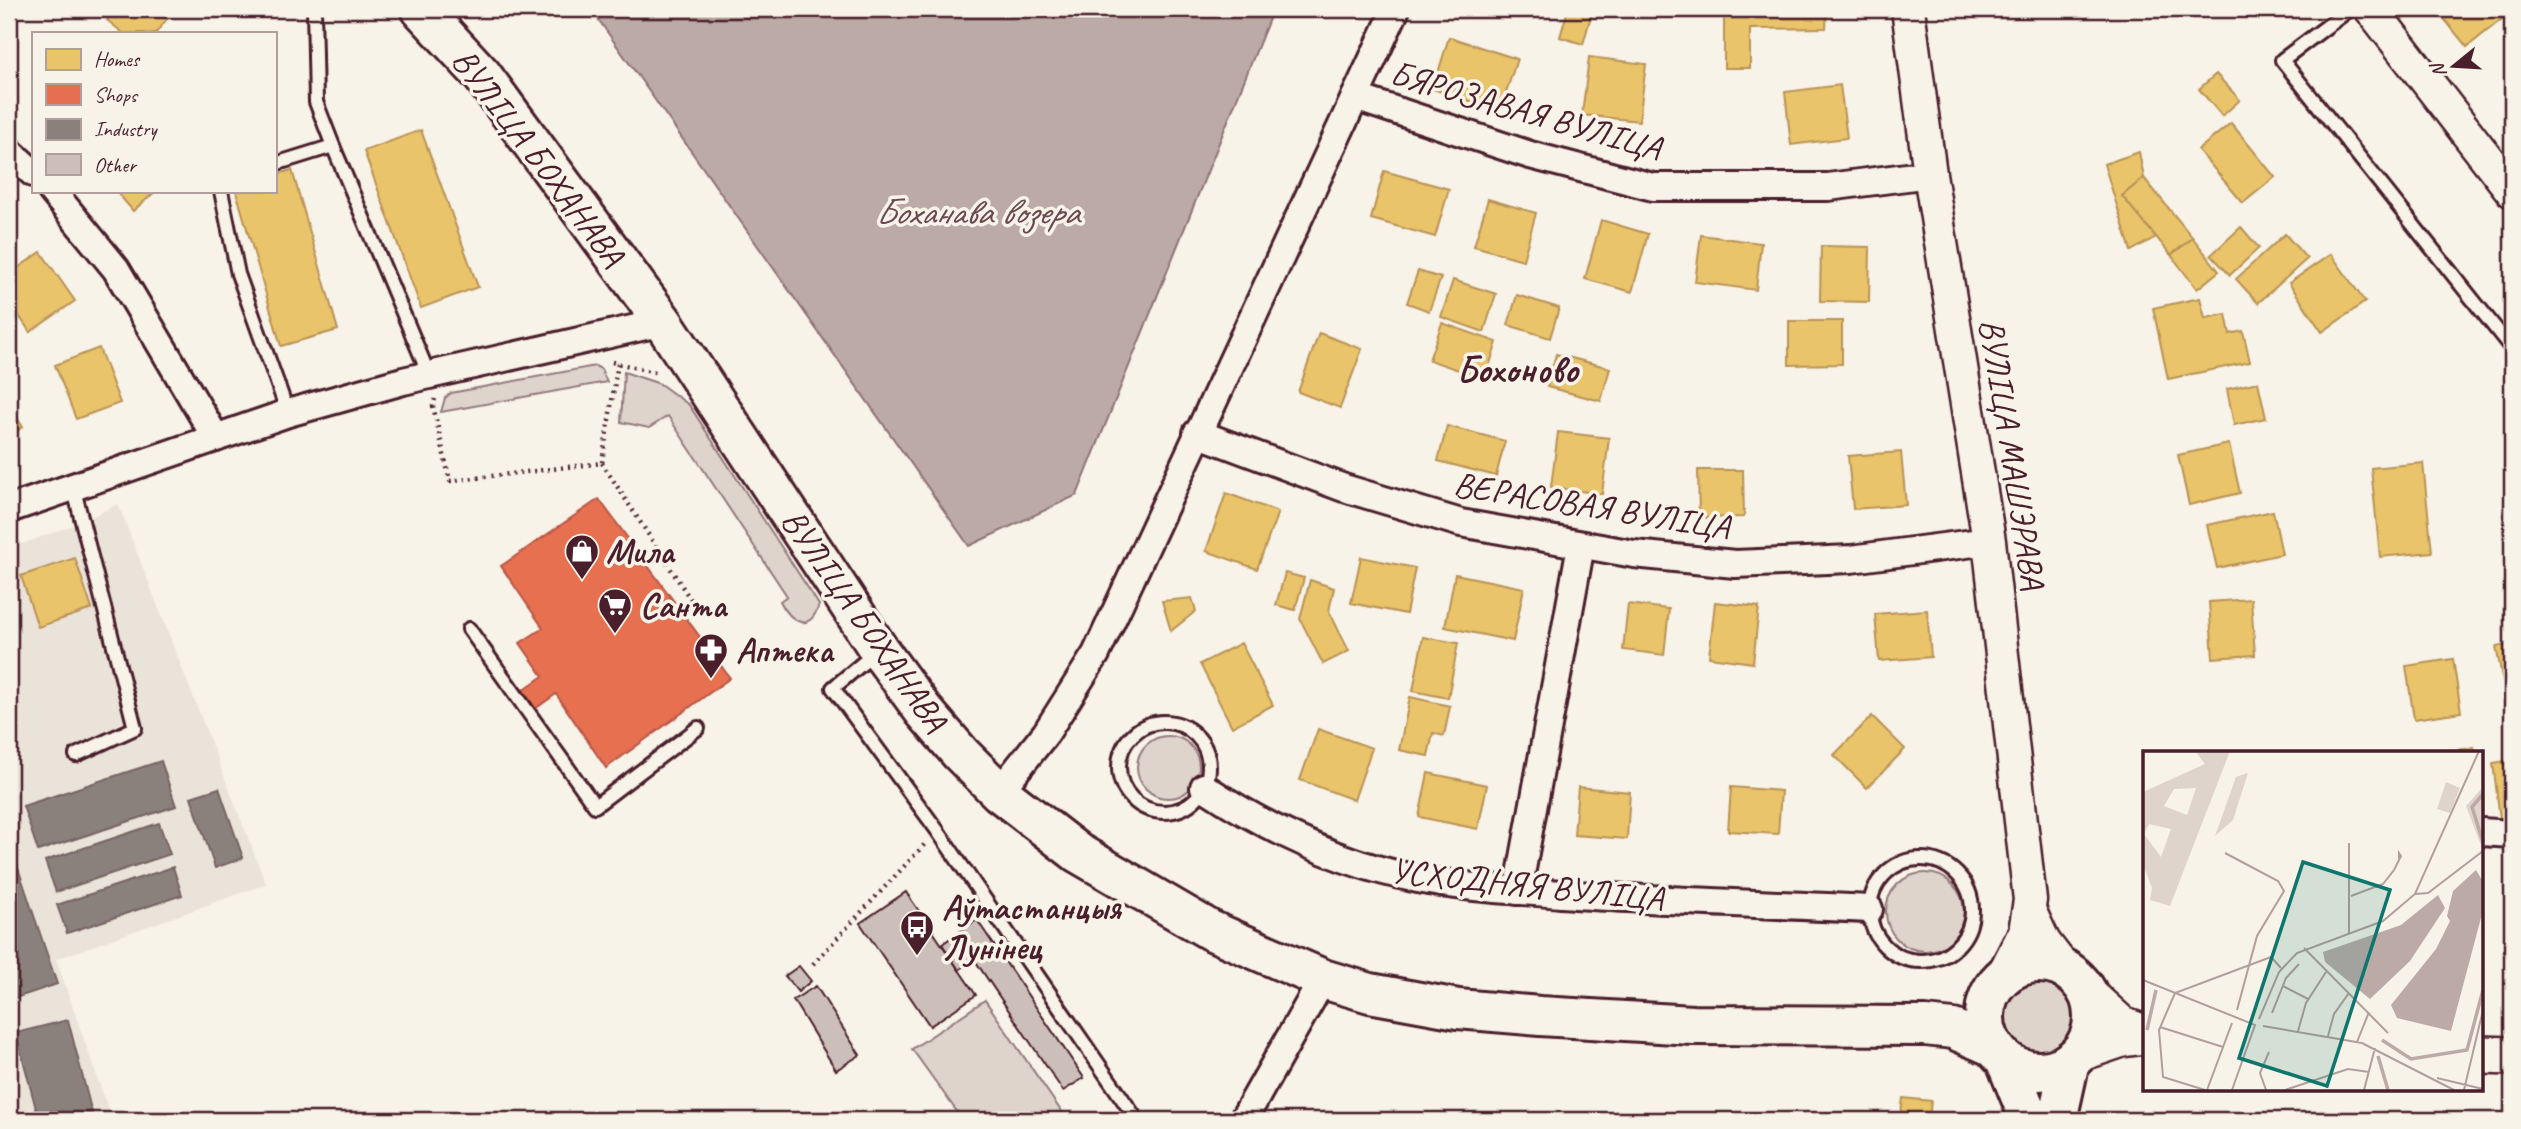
<svg xmlns="http://www.w3.org/2000/svg" width="2521" height="1129" font-family="Caveat,sans-serif">
<style>
.built{fill:#eae3da}
.green{fill:#ded4cc;stroke:#947a7c;stroke-width:2}
.water{fill:#bcaaa7;stroke:#8e7275;stroke-width:2}
.homes{fill:#e9c46a;stroke:#b99257;stroke-width:2}
.shops{fill:#e76f51;stroke:#b85746;stroke-width:2}
.industry{fill:#8a817c;stroke:#776464;stroke-width:2}
.building{fill:#ccbfb9;stroke:#4a1f2b;stroke-width:2}
.lines{fill:none;stroke-linecap:round;stroke-linejoin:round}
.service-casing{stroke:#4a1f2b;stroke-width:18}
.minor-casing{stroke:#4a1f2b;stroke-width:32}
.tertiary-casing{stroke:#4a1f2b;stroke-width:37}
.secondary-casing{stroke:#4a1f2b;stroke-width:42}
.primary-casing{stroke:#4a1f2b;stroke-width:44}
.path{stroke:#4a1f2b;stroke-width:4.5;stroke-dasharray:2 5;stroke-linecap:butt}
.service{stroke:#f7f3e8;stroke-width:12}
.minor{stroke:#f7f3e8;stroke-width:26}
.tertiary{stroke:#f7f3e8;stroke-width:32}
.secondary{stroke:#f7f3e8;stroke-width:37}
.primary{stroke:#f7f3e8;stroke-width:38}
.labels{text-anchor:middle;stroke-width:7;stroke-linejoin:round;paint-order:stroke}
.street-label{font-size:35px;fill:#4a1f2b;stroke:#f7f3e8}
.poi-label{font-size:35px;font-weight:bold;fill:#4a1f2b;stroke:#f7f3e8;text-anchor:start}
.water-label{font-size:37px;font-style:italic;fill:#6c4950;stroke:#f7f3e8}
.quarter-label{font-size:38px;font-weight:bold;fill:#4a1f2b;stroke:#f7f3e8}
.inset-river{fill:none;stroke:#bcaaa7;stroke-width:3.5}
.inset-road{fill:none;stroke:#b29e9c;stroke-width:2}
.view{fill:#0f766e;fill-opacity:0.15;stroke:#0f766e;stroke-width:3.5}
.inset-edge{fill:none;stroke:#4a1f2b;stroke-width:3.5}
</style>
<rect width="100%" height="100%" fill="#f7f3e8"/>
<filter id="ink" filterUnits="userSpaceOnUse"><feTurbulence type="fractalNoise" baseFrequency=".0143" numOctaves="2"/><feDisplacementMap in="SourceGraphic" scale="14" xChannelSelector="R" yChannelSelector="G"/><feConvolveMatrix kernelMatrix="1 2 1 2 8 2 1 2 1" color-interpolation-filters="sRGB"/></filter>
<g filter="url(#ink)">
<!-- built -->
<polygon class="built" points="118,504 266,884 56,959 112,1120 9,1120 9,549 81,522"/>
<!-- green -->
<g class="green">
<polygon points="595,366 601,369 607,382 441,412 445,398 451,393"/>
<path d="M624,372L660,384L689,405L819,605C809,634 791,622 780,601L787,596L668,416L649,428L621,422Z"/>
<circle cx="1168" cy="767" r="31"/>
<circle cx="1925" cy="912" r="39"/>
<circle cx="2039" cy="1018" r="41"/>
<polygon points="985,1000 1063,1114 1053,1120 963,1120 912,1049"/>
</g>
<!-- water -->
<polygon class="water" points="591,9 1273,9 1077,495 969,546"/>
<!-- homes -->
<g class="homes">
<polygon points="116,9 155,9 167,19 156,33 123,33 107,20"/>
<polygon points="1568,9 1593,9 1583,44 1560,37"/>
<polygon points="1724,9 1827,9 1826,28 1750,29 1750,68 1724,68"/>
<polygon points="2436,9 2504,9 2508,14 2467,47"/>
<polygon points="1449,37 1517,59 1500,111 1433,89"/>
<polygon points="1589,57 1646,64 1639,121 1582,115"/>
<polygon points="2216,74 2240,100 2222,116 2199,89"/>
<polygon points="1840,85 1847,138 1791,145 1785,92"/>
<polygon points="2231,123 2275,177 2243,203 2198,150"/>
<polygon points="421,130 478,287 421,308 364,151"/>
<polygon points="2139,152 2144,178 2122,196 2156,237 2131,251 2104,164"/>
<polygon points="292,170 338,330 281,346 236,191 275,191 275,175"/>
<polygon points="1384,171 1449,189 1435,237 1371,219"/>
<polygon points="2144,178 2193,238 2171,255 2122,196"/>
<polygon points="116,191 156,191 133,211"/>
<polygon points="1488,199 1536,213 1523,260 1474,246"/>
<polygon points="1601,220 1648,234 1632,292 1585,279"/>
<polygon points="2241,227 2259,248 2230,275 2211,255"/>
<polygon points="2285,234 2307,259 2258,303 2236,279"/>
<polygon points="1701,235 1761,243 1756,290 1695,282"/>
<polygon points="2193,238 2219,271 2197,289 2171,255"/>
<polygon points="1821,246 1870,247 1869,302 1820,301"/>
<polygon points="41,252 75,301 30,332 9,301 9,274"/>
<polygon points="2331,254 2365,302 2322,332 2289,283"/>
<polygon points="1418,271 1441,278 1429,311 1407,303"/>
<polygon points="1453,280 1496,294 1484,332 1441,317"/>
<polygon points="1517,295 1559,308 1550,338 1508,325"/>
<polygon points="2200,298 2205,318 2226,314 2230,334 2243,331 2250,362 2168,379 2153,308"/>
<polygon points="1789,321 1842,321 1842,364 1789,365"/>
<polygon points="1442,323 1497,342 1485,379 1429,360"/>
<polygon points="1319,333 1362,349 1340,408 1298,392"/>
<polygon points="99,348 120,403 76,419 55,365"/>
<polygon points="1556,354 1610,368 1601,401 1547,387"/>
<polygon points="2258,382 2266,418 2234,425 2227,389"/>
<polygon points="9,406 23,427 9,436"/>
<polygon points="1447,426 1505,441 1496,476 1438,461"/>
<polygon points="1558,432 1609,438 1602,494 1551,487"/>
<polygon points="2229,444 2240,493 2189,505 2178,455"/>
<polygon points="1901,452 1906,505 1853,509 1848,456"/>
<polygon points="2423,463 2432,552 2380,557 2371,468"/>
<polygon points="1698,470 1743,470 1744,517 1699,518"/>
<polygon points="1226,493 1278,512 1257,569 1206,551"/>
<polygon points="2273,511 2282,554 2217,568 2207,525"/>
<polygon points="1361,557 1415,568 1406,614 1351,603"/>
<polygon points="75,558 92,609 38,627 21,576"/>
<polygon points="1285,573 1304,578 1295,610 1276,605"/>
<polygon points="1455,574 1524,588 1513,641 1445,627"/>
<polygon points="1310,580 1334,588 1329,611 1349,651 1323,664 1300,619"/>
<polygon points="1192,598 1196,611 1171,631 1162,601"/>
<polygon points="2251,599 2255,655 2213,658 2209,602"/>
<polygon points="1715,602 1759,607 1753,663 1709,657"/>
<polygon points="1628,604 1669,609 1664,655 1623,650"/>
<polygon points="1927,610 1931,657 1879,661 1875,614"/>
<polygon points="1423,637 1458,643 1448,698 1413,691"/>
<polygon points="1241,643 1273,705 1232,727 1200,664"/>
<polygon points="2512,644 2512,681 2503,682 2496,647"/>
<polygon points="2453,659 2461,712 2414,719 2406,666"/>
<polygon points="1410,697 1450,706 1444,736 1433,733 1428,756 1399,750"/>
<polygon points="1872,716 1905,749 1867,788 1834,755"/>
<polygon points="1318,729 1372,748 1354,800 1300,780"/>
<polygon points="2474,747 2475,753 2442,753"/>
<polygon points="2512,760 2512,817 2500,819 2493,763"/>
<polygon points="1428,773 1487,785 1478,829 1419,817"/>
<polygon points="1578,787 1630,792 1627,839 1574,835"/>
<polygon points="1731,787 1781,791 1778,834 1728,831"/>
<polygon points="1903,1098 1931,1101 1929,1120 1900,1120"/>
</g>
<!-- shops -->
<polygon class="shops" points="599,499 730,678 606,768 556,694 535,709 523,690 543,676 520,643 543,628 501,566"/>
<!-- industry -->
<g class="industry">
<polygon points="161,761 176,806 38,851 23,806"/>
<polygon points="219,788 243,858 215,868 191,797"/>
<polygon points="159,823 170,854 56,892 45,861"/>
<polygon points="15,859 57,984 9,1000 9,861"/>
<polygon points="173,867 182,895 67,933 57,905"/>
<polygon points="68,1020 92,1113 63,1120 39,1120 16,1033"/>
</g>
<!-- building -->
<g class="building">
<polygon points="906,892 976,995 930,1026 860,923"/>
<polygon points="977,920 1084,1078 1063,1091 974,959 959,970 942,944"/>
<polygon points="799,966 811,981 798,992 785,976"/>
<polygon points="816,986 860,1055 836,1070 793,1000"/>
</g>
<g class="lines">
<!-- service casing -->
<g class="service-casing">
<g id="service">
<polyline points="314,9 316,102 333,146"/>
<polyline points="2350,9 2282,60 2512,349"/>
<polyline points="275,164 333,146 429,375"/>
<polyline points="221,191 238,274 288,413"/>
<polyline points="73,486 135,728 76,755"/>
<polyline points="469,629 595,806 698,728"/>
<polyline points="876,652 833,688 937,830 1137,1120"/>
<circle cx="1164" cy="767" r="45"/>
<circle cx="1921" cy="910" r="51"/>
</g>
</g>
<!-- minor casing -->
<g class="minor-casing">
<g id="minor">
<polyline points="1355,97 1530,155 1653,187 1828,187 1930,174"/>
<polyline points="9,151 33,173"/>
<polyline points="52,191 116,269 216,438"/>
<polyline points="1197,433 1344,488 1461,523 1634,554 1735,564 1851,559 1989,541"/>
<polyline points="9,509 288,413 403,381 663,322"/>
<path d="M1204,787C1269,830 1341,864 1418,879C1464,888 1514,890 1561,894C1663,901 1766,904 1869,909"/>
<polyline points="999,792 1046,733 1096,654 1396,9"/>
<polyline points="2481,832 2512,834"/>
<polyline points="1518,891 1581,545"/>
<polyline points="1243,1120 1323,979"/>
</g>
</g>
<!-- tertiary casing -->
<g class="tertiary-casing">
<g id="tertiary">
<polyline points="1908,9 1930,174 1989,541 2030,900 2025,932 2003,975"/>
<polyline points="2371,9 2512,191"/>
<polyline points="2030,912 2044,942 2064,968"/>
</g>
</g>
<!-- secondary casing -->
<g class="secondary-casing">
<g id="secondary">
<polyline points="2090,997 2122,1026 2145,1034"/>
<polyline points="2081,1052 2122,1038 2145,1035"/>
<polyline points="2481,1055 2512,1056"/>
</g>
</g>
<!-- primary casing -->
<g class="primary-casing">
<g id="primary">
<polyline points="421,9 482,75 663,322 879,650 923,710 961,754 999,792 1078,853 1210,930 1323,979 1370,993 1458,1009 1540,1016 1693,1025 1925,1026 1953,1029 1994,1047"/>
<circle cx="2039" cy="1017" r="54"/>
<polyline points="2005,1059 2030,1120"/>
<polyline points="2057,1120 2070,1061"/>
</g>
</g>
<!-- path -->
<g class="path">
<polyline points="612,362 655,372"/>
<polyline points="435,399 433,406 450,481 602,463 618,363"/>
<polyline points="602,463 698,611"/>
<polyline points="813,964 925,844"/>
</g>
<!-- service -->
<use href="#service" class="service"/>
<!-- minor -->
<use href="#minor" class="minor"/>
<!-- tertiary -->
<use href="#tertiary" class="tertiary"/>
<!-- secondary -->
<use href="#secondary" class="secondary"/>
<!-- primary -->
<use href="#primary" class="primary"/>
</g>
</g>
<!-- icons -->
<defs>
<g id="shop-pin" transform="scale(1.75)"><path d="M0 17L-7.5 6A9.5 9.5 0 1 1 7.5 6Z" fill="#4a1f2b" stroke="#f7f3e8"/><path d="M-5-2.5h2.3a2.7 3.5 0 0 1 5.4 0H5L5.5 6h-11ZM-1.5-2.5h3a1.5 2.3 0 0 0-3 0Z" fill="#fff"/></g>
<g id="supermarket-pin" transform="scale(1.75)"><path d="M0 17L-7.5 6A9.5 9.5 0 1 1 7.5 6Z" fill="#4a1f2b" stroke="#f7f3e8"/><path d="M-6-5.5h2.5l.6 2H6L4.5 2H-2.5L-4.4-4H-6ZM-1.5 3.2a1.3 1.3 0 1 0 .1 0ZM3 3.2a1.3 1.3 0 1 0 .1 0Z" fill="#fff"/></g>
<g id="pharmacy-pin" transform="scale(1.75)"><path d="M0 17L-7.5 6A9.5 9.5 0 1 1 7.5 6Z" fill="#4a1f2b" stroke="#f7f3e8"/><path d="M-2-6h4v4h4v4h-4v4h-4v-4h-4v-4h4Z" fill="#fff"/></g>
<g id="bus-pin" transform="scale(1.75)"><path d="M0 17L-7.5 6A9.5 9.5 0 1 1 7.5 6Z" fill="#4a1f2b" stroke="#f7f3e8"/><path d="M-5-6H5V4H4V6H2V4H-2V6H-4V4H-5ZM-3.5-4V0h7V-4ZM-3.5 1.2v1.5H-2V1.2ZM2 1.2v1.5H3.5V1.2Z" fill="#fff"/></g>
</defs>
<g fill-rule="evenodd">
<use href="#shop-pin" x="582" y="551"/>
<use href="#supermarket-pin" x="615" y="605"/>
<use href="#pharmacy-pin" x="711" y="650"/>
<use href="#bus-pin" x="917" y="927"/>
</g>
<g class="labels">
<!-- street labels -->
<g class="street-label">
<text transform="translate(1526 110) rotate(16)" y="12">БЯРОЗАВАЯ ВУЛІЦА</text>
<text transform="translate(539 157) rotate(53)" y="12">ВУЛІЦА БОХАНАВА</text>
<text transform="translate(2013 454) rotate(81)" y="12">ВУЛІЦА МАШЭРАВА</text>
<text transform="translate(1592 505) rotate(9)" y="12">ВЕРАСОВАЯ ВУЛІЦА</text>
<text transform="translate(865 620) rotate(55)" y="12">ВУЛІЦА БОХАНАВА</text>
<text transform="translate(1527 884) rotate(6)" y="12">УСХОДНЯЯ ВУЛІЦА</text>
</g>
<!-- poi labels -->
<g class="poi-label">
<text x="606" y="563">Мила</text>
<text x="640" y="617">Санта</text>
<text x="736" y="662">Аптека</text>
<text x="942" y="919">Аўтастанцыя<tspan x="942" dy="40">Лунінец</tspan></text>
</g>
<!-- water labels -->
<g class="water-label">
<text x="977" y="224">Боханава возера</text>
</g>
<!-- quarter labels -->
<g class="quarter-label">
<text x="1517" y="382">Бохоново</text>
</g>
</g>
<!-- overview -->
<g transform="translate(2143 751)">
<rect width="340" height="340" fill="#f7f3e8"/>
<path d="M52,0H87L27,155L7,149L9,137L0,113V41L62,13ZM53,37L44,64L21,55L31,38ZM6,73L28,78L18,106L1,83ZM105,22L90,69L72,85L93,26ZM303,31L317,37L307,62L294,58ZM339,37L340,96L339,97L323,55Z" fill="#ded4cc" fill-rule="evenodd"/>
<path d="M333,119L339,129V163L308,280L254,267L248,254L293,198L307,170L304,165L310,140ZM295,144L302,157L267,210L227,248L182,211L180,201L258,174Z" fill="#bcaaa7"/>
<path class="inset-river" d="M340,43L329,56L340,91M4,279L13,239M239,289L268,308L324,299L340,239M235,305L245,339"/>
<path class="inset-road" d="M82,102L135,130L141,140L114,185L94,259M272,143L285,142L340,100M208,145L240,133L251,119L258,105L256,102V108M206,182V92M161,197L245,282M0,229L112,274L89,339M140,235L165,248M129,262L143,227L156,213M116,268L136,221L154,202L240,170L272,143L336,0M120,275L219,292L311,339M17,276L80,296M155,280L163,252L183,221M185,285L191,263L206,242M214,291L226,261M294,327L340,338M62,339L20,326L16,279L32,242L128,206L138,217M64,339L89,272M123,339L117,322L126,301M142,339L205,318L226,321M221,339L232,297M321,339L340,259"/>
<path class="view" d="M160,111L247,139L184,335L96,307Z"/>
<rect width="340" height="340" class="inset-edge"/>
</g>
<!-- margin -->
<rect width="2521" height="1129" fill="none" stroke="#f7f3e8" stroke-width="35"/>
<rect x="18" y="18" width="2486" height="1094" fill="none" stroke="#4a1f2b" stroke-width="2.5" filter="url(#ink)"/>
<!-- legend -->
<rect x="32" y="32" width="245" height="161" fill="#f7f3e8" stroke="#b29e9c" stroke-width="2"/>
<rect x="46" y="49" width="35" height="21" fill="#e9c46a" stroke="#b29e9c" stroke-width="2"/>
<text x="94" y="66" font-size="21" fill="#4a1f2b">Homes</text>
<rect x="46" y="84" width="35" height="21" fill="#e76f51" stroke="#b29e9c" stroke-width="2"/>
<text x="94" y="102" font-size="21" fill="#4a1f2b">Shops</text>
<rect x="46" y="119" width="35" height="21" fill="#8a817c" stroke="#b29e9c" stroke-width="2"/>
<text x="94" y="136" font-size="21" fill="#4a1f2b">Industry</text>
<rect x="46" y="154" width="35" height="21" fill="#ccbfb9" stroke="#b29e9c" stroke-width="2"/>
<text x="94" y="172" font-size="21" fill="#4a1f2b">Other</text>
<!-- north arrow -->
<g transform="translate(2454 66) rotate(252)" stroke="#f7f3e8" stroke-width="5" paint-order="stroke">
<path d="M0-5L12 26L0 18L-12 26Z" fill="#4a1f2b"/>
<text y="-10" font-size="19" font-weight="bold" text-anchor="middle" fill="#4a1f2b">N</text>
</g>
</svg>
